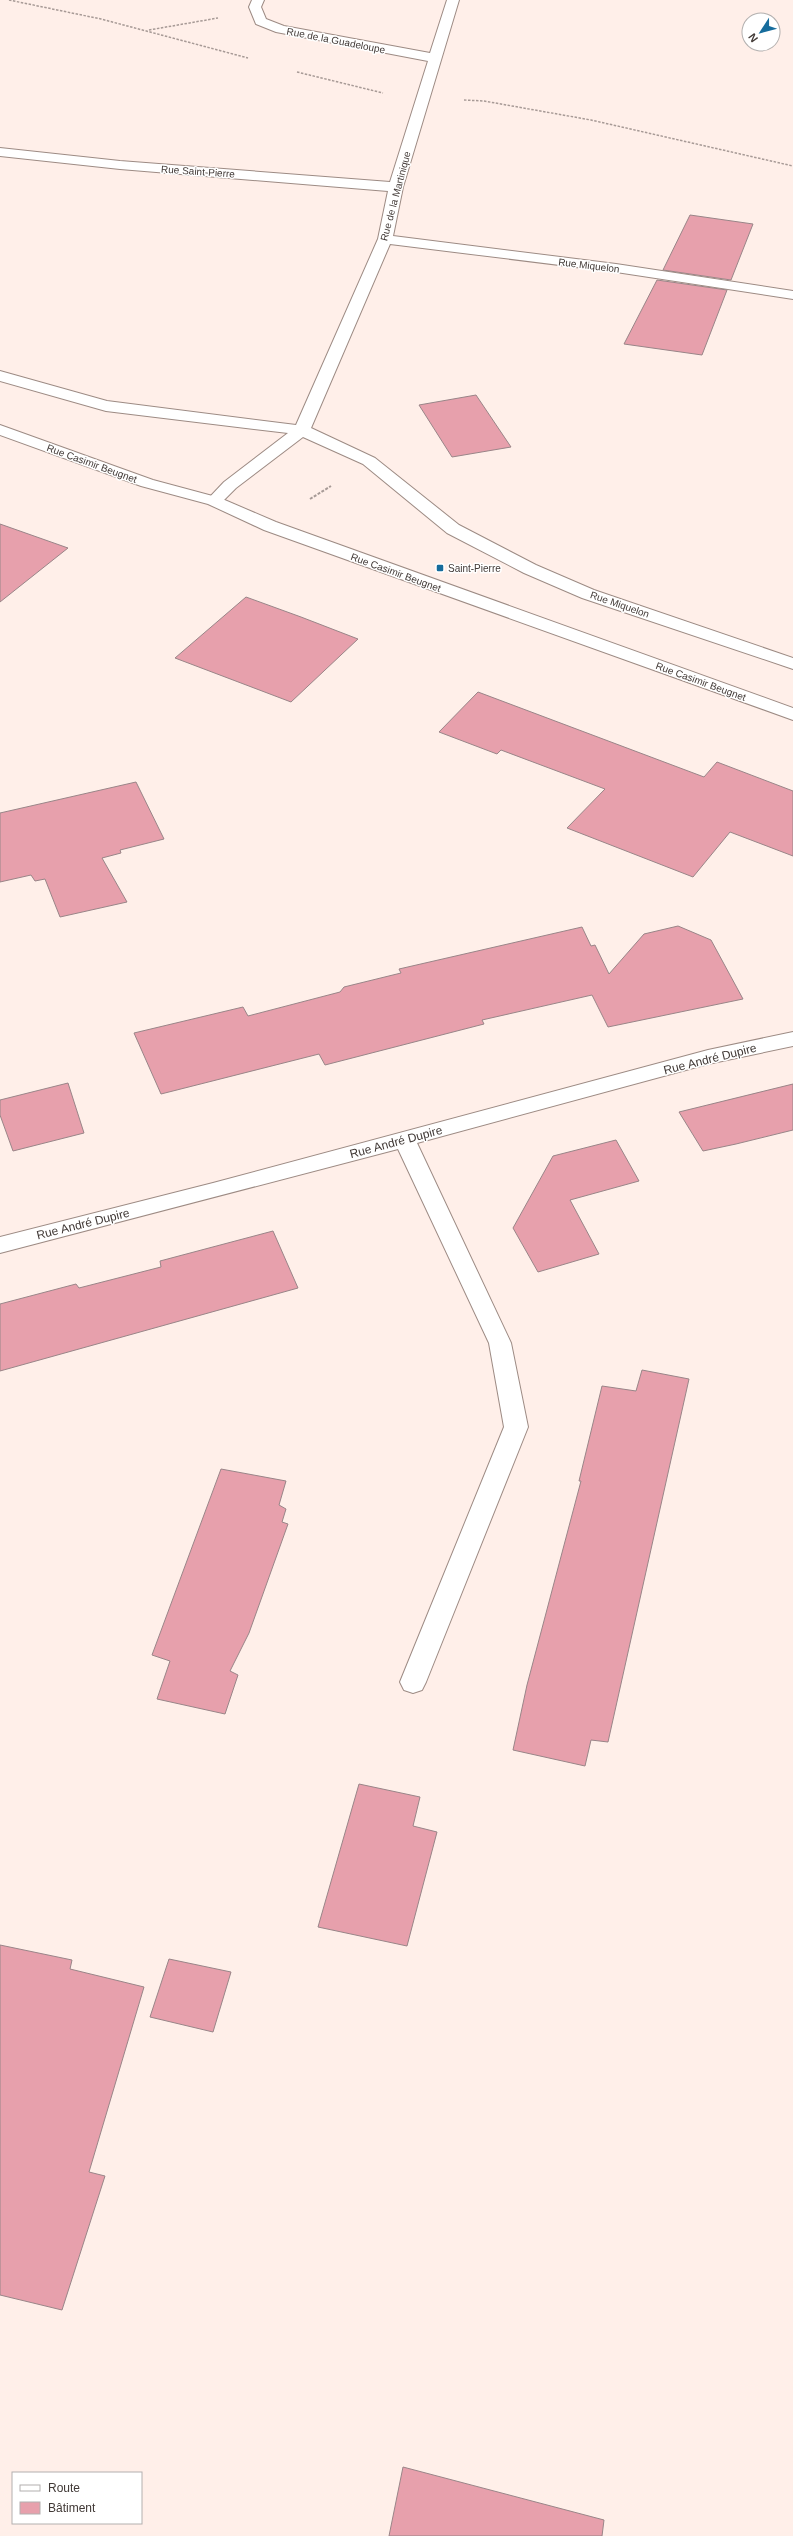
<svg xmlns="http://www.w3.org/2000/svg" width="793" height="2536" font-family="Helvetica,sans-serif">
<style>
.building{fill:#e7a0ac;stroke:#998588}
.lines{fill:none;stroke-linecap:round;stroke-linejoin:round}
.minor-casing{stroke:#9d8b84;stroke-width:2}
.secondary-casing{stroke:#9d8b84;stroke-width:2}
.path-far1{stroke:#a79a96;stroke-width:1.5;stroke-dasharray:2.5 1.5;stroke-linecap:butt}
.path{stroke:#a79a96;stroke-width:2;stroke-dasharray:3 1.5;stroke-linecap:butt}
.minor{fill:#fff;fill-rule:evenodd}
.secondary{fill:#fff;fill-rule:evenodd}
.poi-dot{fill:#166c9c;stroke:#fff;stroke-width:1.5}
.labels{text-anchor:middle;stroke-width:3;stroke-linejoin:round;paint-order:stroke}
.far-street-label{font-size:10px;fill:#413936;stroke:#fff}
.far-poi-label{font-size:10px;fill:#413936;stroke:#fff;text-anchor:start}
.street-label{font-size:12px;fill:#413936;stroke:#fff}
</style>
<rect width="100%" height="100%" fill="#ffefe9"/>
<!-- building -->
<g class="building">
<polygon points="690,215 753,224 731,280 663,270"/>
<polygon points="657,280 727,290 702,355 624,344"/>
<polygon points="476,395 511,447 452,457 419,405"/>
<polygon points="0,524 68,548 0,602"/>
<polygon points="246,597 301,617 358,639 291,702 175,658"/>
<polygon points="478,692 704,777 717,762 793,791 793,856 730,832 693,877 567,828 605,789 501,750 497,754 439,732"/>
<polygon points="136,782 164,839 120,850 121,853 102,858 127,902 60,917 45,879 35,881 31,875 0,882 0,813"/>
<polygon points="678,926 711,940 743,999 608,1027 592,995 482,1020 484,1024 325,1065 319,1054 161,1094 134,1033 243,1007 248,1016 340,992 344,987 401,973 399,969 582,927 591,946 595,945 609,974 644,934"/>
<polygon points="68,1083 84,1133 13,1151 0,1115 0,1100"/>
<polygon points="793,1084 793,1130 736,1144 703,1151 679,1112"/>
<polygon points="616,1140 639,1181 570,1200 599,1254 538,1272 513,1228 553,1156"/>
<polygon points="273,1231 298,1288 0,1371 0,1304 76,1284 79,1288 161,1267 160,1261"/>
<polygon points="642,1370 689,1379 608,1742 591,1740 585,1766 513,1750 527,1685 581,1481 579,1481 602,1386 636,1391"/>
<polygon points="221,1469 286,1481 279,1505 286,1509 282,1522 288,1524 249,1633 230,1671 238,1675 225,1714 157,1699 170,1661 152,1655"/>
<polygon points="359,1784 420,1797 413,1826 437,1832 407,1946 318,1927"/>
<polygon points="0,1945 72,1960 70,1969 144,1987 89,2172 105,2176 62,2310 0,2295"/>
<polygon points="169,1959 231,1972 213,2032 150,2017"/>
<polygon points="403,2467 604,2520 602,2536 389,2536"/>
</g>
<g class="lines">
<!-- minor casing -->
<g class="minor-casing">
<g id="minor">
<polygon points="252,0 264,0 261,7 266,19 284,26 430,53 447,0 459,0 403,187 393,236 616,264 793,291 793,299 616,272 390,244 311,428 375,458 459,525 536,565 594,590 793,658 793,669 582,598 524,573 447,533 363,464 303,437 236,488 220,504 214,506 206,501 224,482 288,433 106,411 0,381 0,371 107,401 296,425 378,239 388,191 120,169 0,156 0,148 120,161 390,182 428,61 276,32 256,24 249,7"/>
<polygon points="793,1032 793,1046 708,1064 417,1143 511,1343 528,1427 426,1682 422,1690 413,1693 404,1690 400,1682 504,1427 489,1343 398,1149 0,1253 0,1237 213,1183 708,1050"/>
</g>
</g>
<!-- secondary casing -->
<g class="secondary-casing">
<polygon id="secondary" points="0,425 153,480 220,498 276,522 793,708 793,720 264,530 208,504 141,486 0,435"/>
</g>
<!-- path-far1 -->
<g class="path-far1">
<polyline points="9,0 101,19 248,58"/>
<polyline points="149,30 218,18"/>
<polyline points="297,72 383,93"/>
<polyline points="464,100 484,101 591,120 793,166"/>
</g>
<!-- path -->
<polyline class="path" points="310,499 331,486"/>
<!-- minor -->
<use href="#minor" class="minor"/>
<!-- secondary -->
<use href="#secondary" class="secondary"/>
</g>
<!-- markers -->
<rect class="poi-dot" x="436" y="564" width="8" height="8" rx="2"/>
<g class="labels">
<!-- far-street labels -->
<g class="far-street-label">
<text transform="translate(336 40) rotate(11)" y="4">Rue de la Guadeloupe</text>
<text transform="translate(198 171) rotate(4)" y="4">Rue Saint-Pierre</text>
<text transform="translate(395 196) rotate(-75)" y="4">Rue de la Martinique</text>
<text transform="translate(589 265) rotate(7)" y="4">Rue Miquelon</text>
<text transform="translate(92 463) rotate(20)" y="4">Rue Casimir Beugnet</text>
<text transform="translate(396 572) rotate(20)" y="4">Rue Casimir Beugnet</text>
<text transform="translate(620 604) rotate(19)" y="4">Rue Miquelon</text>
<text transform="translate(701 681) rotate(20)" y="4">Rue Casimir Beugnet</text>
</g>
<!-- far-poi labels -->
<g class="far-poi-label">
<text x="448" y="572">Saint-Pierre</text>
</g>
<!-- street labels -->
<g class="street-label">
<text transform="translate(710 1059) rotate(-14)" y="4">Rue André Dupire</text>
<text transform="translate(396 1142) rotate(-15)" y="4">Rue André Dupire</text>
<text transform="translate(83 1224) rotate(-14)" y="4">Rue André Dupire</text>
</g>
</g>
<!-- legend -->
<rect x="12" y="2472" width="130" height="52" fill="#ffffff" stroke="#b3b0af"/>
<rect x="20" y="2485" width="20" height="6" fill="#ffffff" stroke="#b3b0af"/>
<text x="48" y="2492" font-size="12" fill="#413936">Route</text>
<rect x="20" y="2502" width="20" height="12" fill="#e7a0ac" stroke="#b3b0af"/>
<text x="48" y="2512" font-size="12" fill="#413936">Bâtiment</text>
<!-- north arrow -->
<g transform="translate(761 32) rotate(234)"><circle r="19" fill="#ffffff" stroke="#b3b0af"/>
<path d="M0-3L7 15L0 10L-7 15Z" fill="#166c9c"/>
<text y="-6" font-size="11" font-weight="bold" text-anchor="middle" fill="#413936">N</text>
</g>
</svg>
